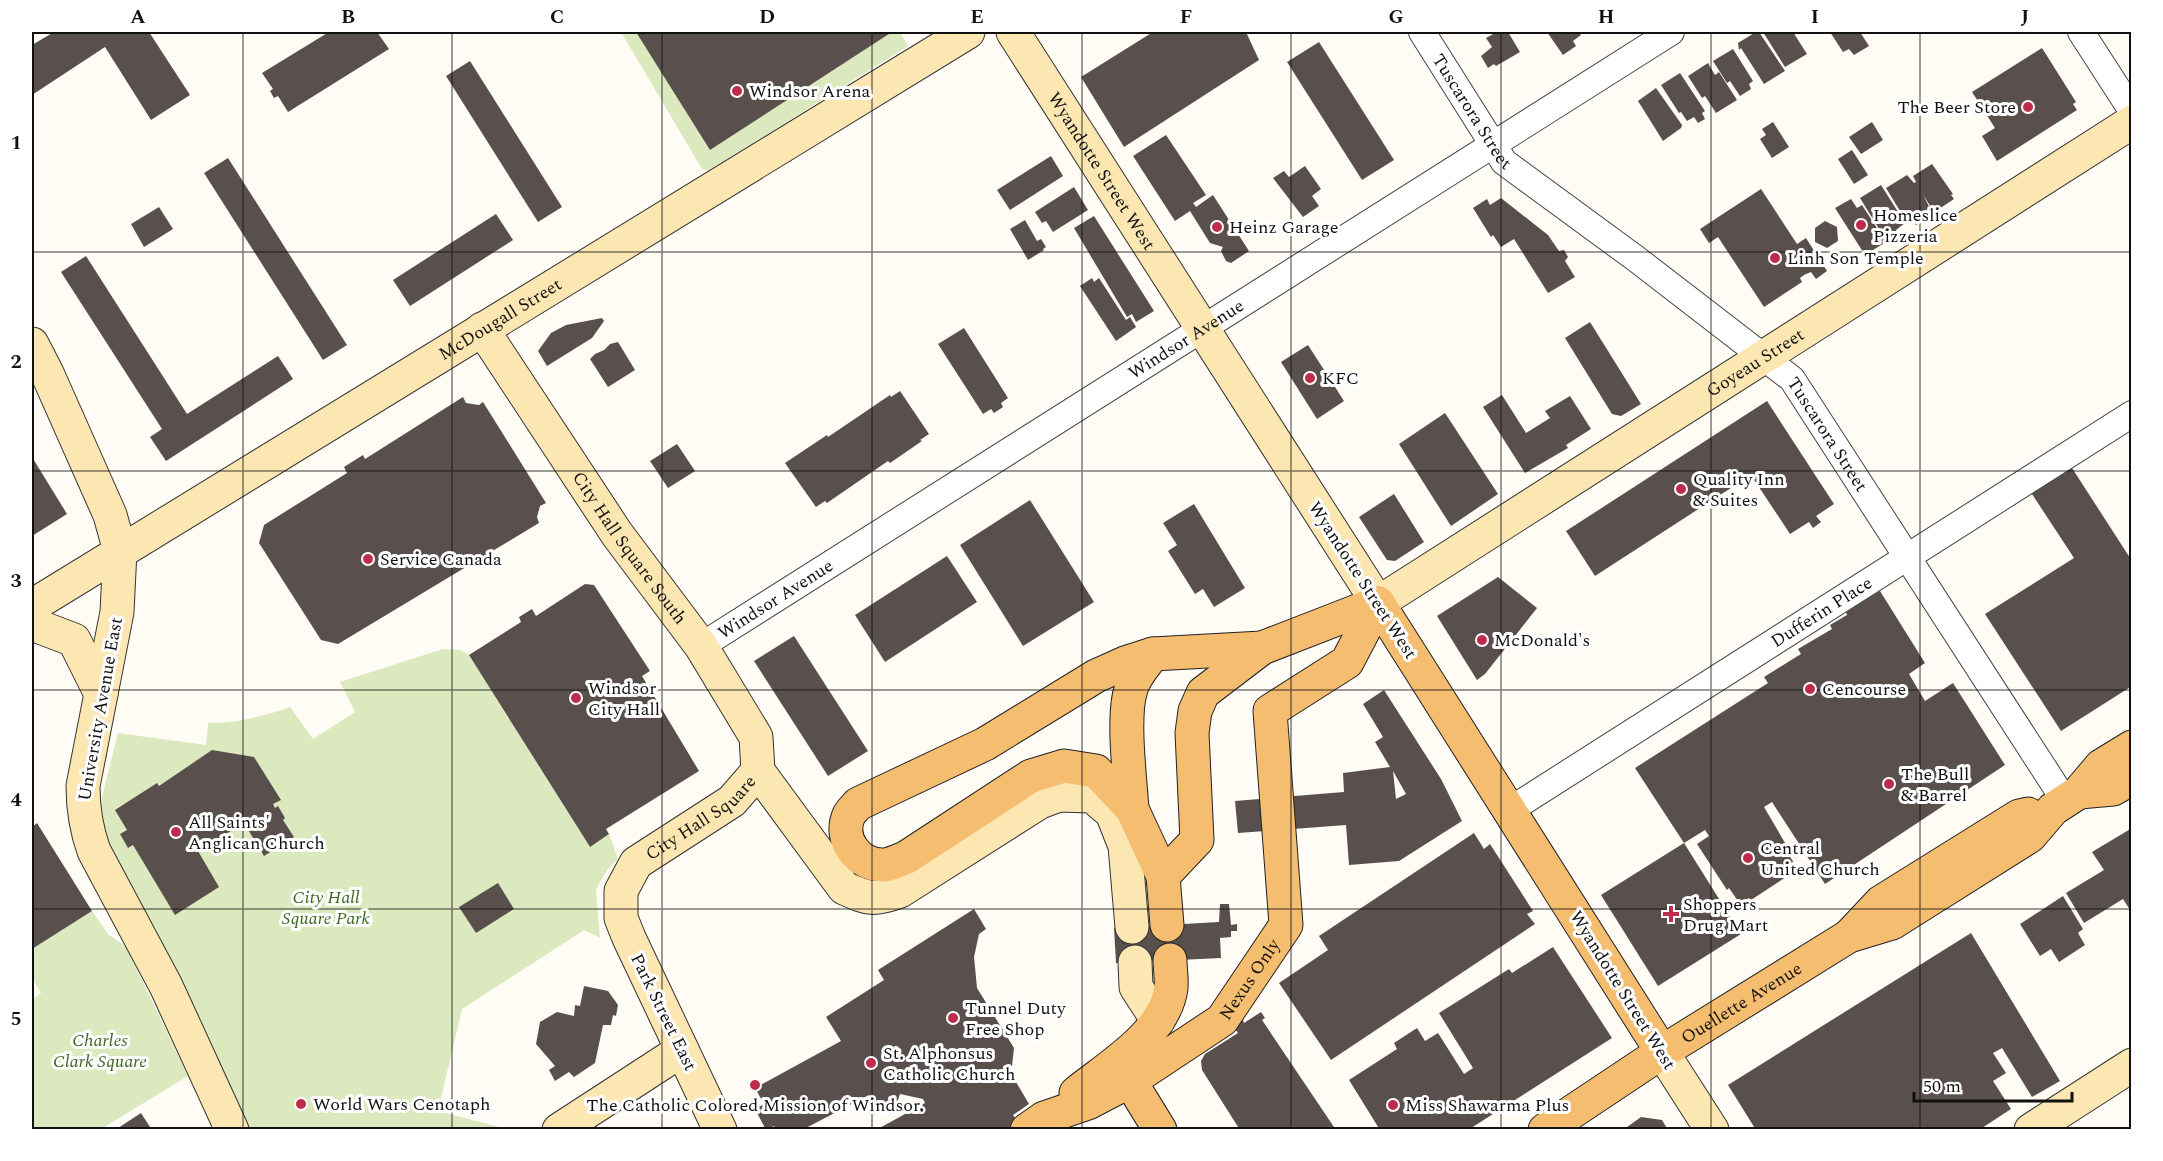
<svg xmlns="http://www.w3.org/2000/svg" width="2163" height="1161" font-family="Spectral,serif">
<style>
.green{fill:#dce9bf}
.building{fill:#59504d;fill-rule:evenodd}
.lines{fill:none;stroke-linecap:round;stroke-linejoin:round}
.street-casing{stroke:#444;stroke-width:28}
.secondary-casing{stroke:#333;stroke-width:35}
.primary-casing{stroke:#222;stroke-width:35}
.street{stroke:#fff;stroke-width:26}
.secondary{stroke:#fce7b3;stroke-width:33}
.primary{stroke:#f4bd70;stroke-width:33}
.grid{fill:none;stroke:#111;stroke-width:1.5;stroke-opacity:0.55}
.poi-dot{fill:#be2c4c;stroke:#fff;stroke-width:2}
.labels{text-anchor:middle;stroke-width:6;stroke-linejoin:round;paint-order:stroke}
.poi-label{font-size:18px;fill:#111;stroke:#fff;text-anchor:start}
.street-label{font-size:18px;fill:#111;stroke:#fff}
.park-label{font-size:18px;font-style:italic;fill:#3d6822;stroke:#fff}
.neatline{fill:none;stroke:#111;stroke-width:2}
.grid-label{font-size:20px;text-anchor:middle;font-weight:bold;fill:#111}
</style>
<rect width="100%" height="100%" fill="#fffbf5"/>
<!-- green -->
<g class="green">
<polygon points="621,32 900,32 908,46 708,171 702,169"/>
<path d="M443,649L461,650L469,655L589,846L609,834L618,859L607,870L596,889L600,938L584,930L462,1009L438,1111L503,1128V1129H243L96,821L118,733L206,745L208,723C238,723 262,717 290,707L313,739L355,712L340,682Z"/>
<polygon points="92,911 108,934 126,947 188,1076 101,1129 32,1130 32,999 41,993 32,978 32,949"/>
</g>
<!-- building -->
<g class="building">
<polygon points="54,32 149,32 190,95 151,120 105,47 32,95 32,45"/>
<polygon points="329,32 377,32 389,49 288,112 278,96 274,98 270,91 273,89 262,73"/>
<polygon points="636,32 892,32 710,150"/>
<polygon points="1153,32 1246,32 1259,60 1124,147 1081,77"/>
<polygon points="1497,32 1508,32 1520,52 1496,66 1494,64 1488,68 1481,56 1492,47 1486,38"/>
<polygon points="1547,32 1579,32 1581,35 1573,41 1576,46 1563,55"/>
<polygon points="1756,32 1759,32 1785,71 1764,84 1741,48 1739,50 1738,43"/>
<polygon points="1763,32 1793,32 1807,54 1785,67"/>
<polygon points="1830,32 1860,32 1869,46 1854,55 1849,49 1843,52"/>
<polygon points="1319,42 1394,160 1362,180 1287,62"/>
<polygon points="2042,48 2076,102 2073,104 2077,110 1997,161 1982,136 1995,128 1972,92"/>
<polygon points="1733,49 1753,81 1749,84 1751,89 1740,96 1730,81 1727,83 1713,61"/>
<polygon points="470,61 562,207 538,222 446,76"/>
<polygon points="1708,63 1715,75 1719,72 1737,100 1716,113 1705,96 1702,98 1688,76"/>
<polygon points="1680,73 1705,111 1702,113 1705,119 1698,123 1694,117 1687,121 1681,112 1679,113 1661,85"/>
<polygon points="1656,88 1682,125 1681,128 1663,141 1638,101"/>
<polygon points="1773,122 1789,147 1772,158 1760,139 1766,135 1762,129"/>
<polygon points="1872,122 1883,140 1861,154 1849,137"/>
<polygon points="1166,135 1206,195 1193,203 1196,207 1213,195 1249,251 1231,263 1226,261 1221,251 1223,247 1210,243 1190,211 1175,221 1133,156"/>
<polygon points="1852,150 1868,175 1854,184 1838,159"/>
<polygon points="1051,156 1063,176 1010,210 997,190"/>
<polygon points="228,158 347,345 323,360 204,173"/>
<polygon points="1932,164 1953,194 1951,195 1954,199 1936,211 1933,206 1931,207 1923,195 1930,208 1927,210 1930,216 1916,225 1913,221 1908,224 1886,188 1907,175 1914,183 1916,182 1913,176"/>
<polygon points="1305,166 1321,189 1312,196 1319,206 1303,217 1273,178 1284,171 1289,177"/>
<polygon points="1881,185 1905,223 1896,230 1899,235 1887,242 1860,198"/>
<polygon points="1074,187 1088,210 1053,232 1046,221 1042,223 1035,212"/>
<polygon points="1761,189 1797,244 1806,238 1827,271 1816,279 1811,272 1804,275 1800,278 1802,282 1764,307 1718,237 1709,243 1700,229"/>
<polygon points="1501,198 1548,235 1559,251 1564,250 1568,257 1565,261 1575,277 1548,293 1514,239 1501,247 1493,235 1491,237 1473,208 1487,199 1490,205"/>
<polygon points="1851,199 1857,208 1862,205 1886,242 1865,255 1835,208"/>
<polygon points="159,207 173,229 144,247 131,224"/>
<polygon points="496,214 513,240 410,306 393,280"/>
<polygon points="1094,216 1154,311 1136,322 1132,314 1127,317 1074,228"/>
<polygon points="1025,220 1037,241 1041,239 1046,247 1043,249 1044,250 1028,260 1010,229"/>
<polygon points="1825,221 1837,227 1838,241 1827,248 1815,242 1815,228"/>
<polygon points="86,256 187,414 278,356 293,379 166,461 150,437 162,429 61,272"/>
<polygon points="1092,278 1094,282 1099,278 1126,320 1130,317 1136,327 1116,341 1080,286"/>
<polygon points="602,318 604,321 592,338 547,366 538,351 551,333 566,325"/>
<polygon points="1590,322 1641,404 1621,416 1612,414 1565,338"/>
<polygon points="964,328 1008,398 1001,403 1003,407 994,413 991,409 983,414 938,344"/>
<polygon points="618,342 635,370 608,387 590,359 595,354 604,350 610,344"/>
<polygon points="1308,345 1344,401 1317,419 1281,362"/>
<polygon points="900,391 929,434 920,440 922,441 890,463 888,461 827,503 825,501 816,507 785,463 827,435 828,437 890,395 891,397"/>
<polygon points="1502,395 1526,433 1550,418 1545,411 1570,396 1591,429 1566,445 1568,448 1525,473 1483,407"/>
<polygon points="463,397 466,403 479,405 483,402 546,503 540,506 537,517 539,523 338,644 321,640 259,543 264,525 347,473 344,467 363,455 365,459"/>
<polygon points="1767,401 1834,504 1816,516 1821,522 1813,528 1809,522 1790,534 1751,475 1595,576 1566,531"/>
<polygon points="1445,413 1498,494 1451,526 1399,444"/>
<polygon points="677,444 695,471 668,488 650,461"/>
<polygon points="32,457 67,514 32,536"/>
<polygon points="2072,468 2132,561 2132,686 2061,731 1985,614 2074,558 2030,491"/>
<polygon points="1394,494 1424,542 1395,561 1387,560 1359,517"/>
<polygon points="1030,500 1094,602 1023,646 960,545"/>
<polygon points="1194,504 1245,588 1214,607 1203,589 1195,594 1168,551 1177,545 1163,523"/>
<polygon points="947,556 977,602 885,662 855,615"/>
<polygon points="1498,577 1537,608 1485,674 1477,680 1437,616"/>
<polygon points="585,584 594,585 650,671 642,676 699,771 606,829 609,834 590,847 469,655 521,622 519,617 532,609 536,616"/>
<polygon points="1880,591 1925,663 1909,674 1925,701 1953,683 2005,765 1825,884 1772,802 1764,807 1788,848 1785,849 1796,866 1787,871 1789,875 1751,900 1749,898 1740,904 1729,888 1727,890 1697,844 1709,836 1705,830 1684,843 1635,768 1768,683 1764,677 1801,654 1798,649 1832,629 1830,625 1847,615 1846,612"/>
<polygon points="794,636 868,751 828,776 754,661"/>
<path d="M1384,690L1441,779L1462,821L1399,861L1349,865L1346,825L1238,833L1235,801L1344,792L1343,773L1390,767L1375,742L1383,737L1363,704ZM1393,771L1406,794L1396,799Z"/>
<polygon points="212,750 254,757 281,800 273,804 275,808 278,806 285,818 283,820 294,837 264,856 244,823 198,851 219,887 175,915 133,845 128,848 120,834 127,830 115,810 157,783 159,786"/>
<polygon points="37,823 92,911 32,949 32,827"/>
<polygon points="2132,828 2132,913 2123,899 2084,923 2066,893 2104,870 2092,852"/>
<polygon points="1474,833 1484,849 1490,844 1533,911 1527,914 1535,924 1331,1060 1279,983 1328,950 1319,936"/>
<polygon points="1684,843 1741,934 1658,986 1601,895"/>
<polygon points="498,883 514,909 476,933 459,907"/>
<polygon points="2063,896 2083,929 2078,933 2085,945 2059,962 2051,949 2040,956 2020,924"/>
<polygon points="1220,904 1229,904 1231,925 1237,924 1237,931 1231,931 1231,937 1220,938 1221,958 1116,963 1114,928 1219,922"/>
<polygon points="974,909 986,929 979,934 974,957 977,988 1014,1048 1012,1066 1003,1067 1004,1074 1010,1072 1029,1104 1013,1115 1018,1122 1006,1130 876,1130 925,1103 923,1099 900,1094 896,1106 887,1111 877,1106 869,1095 802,1130 775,1130 774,1126 766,1130 755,1109 764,1104 755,1088 841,1041 826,1017 884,980 878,970"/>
<polygon points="1971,933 2060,1081 2032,1097 2002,1048 1993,1053 2006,1073 1993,1081 2011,1109 1979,1130 1756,1130 1728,1085"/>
<polygon points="1553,947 1612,1038 1468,1130 1380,1130 1349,1080 1397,1049 1394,1043 1417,1028 1425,1041 1438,1033 1464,1074 1473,1068 1439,1013 1509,969 1512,973"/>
<polygon points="584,986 608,991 618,1005 616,1016 613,1015 611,1025 603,1025 595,1063 574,1077 569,1072 555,1081 549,1070 555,1066 536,1044 540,1022 557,1012 574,1016 575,1005 580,1006"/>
<polygon points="1261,1012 1265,1018 1262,1020 1336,1130 1240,1130 1202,1070 1201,1061 1205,1054 1238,1033 1235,1029 1237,1027 1232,1022 1243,1020 1244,1023"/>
<polygon points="141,1113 152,1130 115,1130"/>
<polygon points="1641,1117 1662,1120 1668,1130 1623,1130"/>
</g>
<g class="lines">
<!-- street casing -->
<g class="street-casing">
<g id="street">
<path id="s1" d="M1422,32L1504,162L1635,258L1792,379L2065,801"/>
<polyline points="2081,32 2132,111"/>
<path id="s2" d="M701,646L1671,32"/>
<path id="s3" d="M1510,810L2132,414"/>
</g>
</g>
<!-- secondary casing -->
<g class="secondary-casing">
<g id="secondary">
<path id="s4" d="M1013,32L1378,603L2132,122"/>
<path id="s5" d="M482,329L617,534L701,646L756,737L758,771"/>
<path d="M32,344L47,373L110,515L120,551L117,612L83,786C83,810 86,829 94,851L166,986L232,1130"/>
<path id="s6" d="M32,606L968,32"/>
<polyline points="32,624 74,640 101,694"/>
<path d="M758,771L844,888C869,899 873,901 900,891L1040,802L1059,795L1092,796L1112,813L1125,846L1132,927"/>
<polyline points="1135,962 1136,987 1158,1021"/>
<polyline points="1662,1052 1712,1130"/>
<polyline points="559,1130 682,1050"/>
<path id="s7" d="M720,1130L629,938L621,918V891L636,863L732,801L758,771"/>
<polyline points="2031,1130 2132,1065"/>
</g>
</g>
<!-- primary casing -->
<g class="primary-casing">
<g id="primary">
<polyline points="1378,603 1662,1052"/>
<polyline points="2079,792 2113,789 2132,778"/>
<path d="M1132,809C1130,778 1122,716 1131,689C1135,675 1145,665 1153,654"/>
<polyline points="1163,876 1197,840 1192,733 1195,711 1203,693 1262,648 1378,603"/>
<path d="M1167,925L1163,876L1132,809L1096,771L1064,766L1031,776L907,857C900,860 892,864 884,865C858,866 838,839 849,815C851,811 855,808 858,804L985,744L1096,676L1125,663L1153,654L1262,648"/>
<polyline points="1849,936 1881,902 2019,816 2028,814"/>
<polyline points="1130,1081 1160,1130"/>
<path d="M1076,1093C1109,1066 1165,1034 1171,988C1172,979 1170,969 1170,960"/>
<path id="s8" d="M1027,1130L1044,1118L1088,1103L1130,1081L1222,1020L1286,925L1270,711L1347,662L1378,603"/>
<path id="s9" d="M1545,1130L1662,1052L1849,936L1892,923L2030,836L2053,809L2079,792L2101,766L2132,747"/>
</g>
</g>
<!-- street -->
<use href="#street" class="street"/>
<!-- secondary -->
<use href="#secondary" class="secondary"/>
<!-- primary -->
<use href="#primary" class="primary"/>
</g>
<!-- grid -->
<path class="grid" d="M243,32V1130M452,32V1130M662,32V1130M872,32V1130M1082,32V1130M1291,32V1130M1501,32V1130M1711,32V1130M1920,32V1130M32,252H2132M32,471H2132M32,690H2132M32,909H2132"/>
<!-- markers -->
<g class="poi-dot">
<circle cx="737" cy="91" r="6"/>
<circle cx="2028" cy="107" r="6"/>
<circle cx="1861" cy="225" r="6"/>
<circle cx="1217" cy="227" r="6"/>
<circle cx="1775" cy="258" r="6"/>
<circle cx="1310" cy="378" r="6"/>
<circle cx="1681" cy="489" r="6"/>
<circle cx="368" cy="559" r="6"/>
<circle cx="1482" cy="640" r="6"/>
<circle cx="1810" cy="689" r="6"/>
<circle cx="576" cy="698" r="6"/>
<circle cx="1889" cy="784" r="6"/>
<circle cx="176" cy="832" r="6"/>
<circle cx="1748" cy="858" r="6"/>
<path d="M1668 905h6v6h6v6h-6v6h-6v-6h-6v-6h6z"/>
<circle cx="953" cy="1018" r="6"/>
<circle cx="871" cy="1063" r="6"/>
<circle cx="755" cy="1085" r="6"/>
<circle cx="301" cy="1104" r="6"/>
<circle cx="1393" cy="1105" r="6"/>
</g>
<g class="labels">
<!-- poi labels -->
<g class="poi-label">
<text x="749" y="97">Windsor Arena</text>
<text x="2016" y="113" text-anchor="end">The Beer Store</text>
<text x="1873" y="221">Homeslice<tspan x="1873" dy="21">Pizzeria</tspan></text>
<text x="1229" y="233">Heinz Garage</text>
<text x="1787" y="264">Linh Son Temple</text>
<text x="1322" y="384">KFC</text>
<text x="1693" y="485">Quality Inn<tspan x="1693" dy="21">&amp; Suites</tspan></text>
<text x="380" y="565">Service Canada</text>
<text x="1494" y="646">McDonald's</text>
<text x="588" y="694">Windsor<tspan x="588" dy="21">City Hall</tspan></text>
<text x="1822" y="695">Cencourse</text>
<text x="1901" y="780">The Bull<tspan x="1901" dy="21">&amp; Barrel</tspan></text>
<text x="188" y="828">All Saints'<tspan x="188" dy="21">Anglican Church</tspan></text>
<text x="1760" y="854">Central<tspan x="1760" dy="21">United Church</tspan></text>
<text x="1683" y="910">Shoppers<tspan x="1683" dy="21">Drug Mart</tspan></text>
<text x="965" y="1014">Tunnel Duty<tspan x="965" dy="21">Free Shop</tspan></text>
<text x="883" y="1059">St. Alphonsus<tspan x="883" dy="21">Catholic Church</tspan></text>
<text x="313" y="1110">World Wars Cenotaph</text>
<text x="755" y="1111" text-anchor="middle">The Catholic Colored Mission of Windsor.</text>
<text x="1405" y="1111">Miss Shawarma Plus</text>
</g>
<!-- street labels -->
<g class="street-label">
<text dy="6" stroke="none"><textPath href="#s1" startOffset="94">Tuscarora Street</textPath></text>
<text dy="6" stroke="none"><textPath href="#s4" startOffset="165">Wyandotte Street West</textPath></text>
<text dy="6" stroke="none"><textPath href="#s6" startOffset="549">McDougall Street</textPath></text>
<text dy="6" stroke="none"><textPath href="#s2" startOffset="574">Windsor Avenue</textPath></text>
<text dy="6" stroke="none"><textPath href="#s4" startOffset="1125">Goyeau Street</textPath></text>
<text dy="6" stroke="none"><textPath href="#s1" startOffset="580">Tuscarora Street</textPath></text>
<text dy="6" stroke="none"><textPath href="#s5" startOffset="264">City Hall Square South</textPath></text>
<text transform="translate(1363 580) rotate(57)" y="6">Wyandotte Street West</text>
<text dy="6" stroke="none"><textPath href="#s2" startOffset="88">Windsor Avenue</textPath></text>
<text dy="6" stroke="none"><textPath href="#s3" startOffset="369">Dufferin Place</textPath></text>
<text transform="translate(100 709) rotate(-80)" y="6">University Avenue East</text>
<text dy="6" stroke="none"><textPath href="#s7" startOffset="372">City Hall Square</textPath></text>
<text dy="6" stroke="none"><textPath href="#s8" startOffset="274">Nexus Only</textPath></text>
<text transform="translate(1623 990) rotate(58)" y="6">Wyandotte Street West</text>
<text dy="6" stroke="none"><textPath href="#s9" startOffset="234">Ouellette Avenue</textPath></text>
<text transform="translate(664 1012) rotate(64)" y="6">Park Street East</text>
</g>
<!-- park labels -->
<g class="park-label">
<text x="326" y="903">City Hall<tspan x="326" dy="21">Square Park</tspan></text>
<text x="100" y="1046">Charles<tspan x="100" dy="21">Clark Square</tspan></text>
</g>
</g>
<!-- border -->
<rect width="2163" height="1161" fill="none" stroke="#ffffff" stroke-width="66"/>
<!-- scale -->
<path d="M1914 1092v9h158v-9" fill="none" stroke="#111111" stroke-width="3"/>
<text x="1923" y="1092" font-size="18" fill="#111111" stroke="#ffffff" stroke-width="4.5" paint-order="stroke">50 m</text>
<rect x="33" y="33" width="2097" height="1095" class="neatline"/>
<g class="grid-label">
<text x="138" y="23">A</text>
<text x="348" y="23">B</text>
<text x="557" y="23">C</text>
<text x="767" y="23">D</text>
<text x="977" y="23">E</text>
<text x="1186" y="23">F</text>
<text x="1396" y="23">G</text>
<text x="1606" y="23">H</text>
<text x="1815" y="23">I</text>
<text x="2025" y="23">J</text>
<text x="16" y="149">1</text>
<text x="16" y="368">2</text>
<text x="16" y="587">3</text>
<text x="16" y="806">4</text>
<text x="16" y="1025">5</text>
</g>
</svg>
